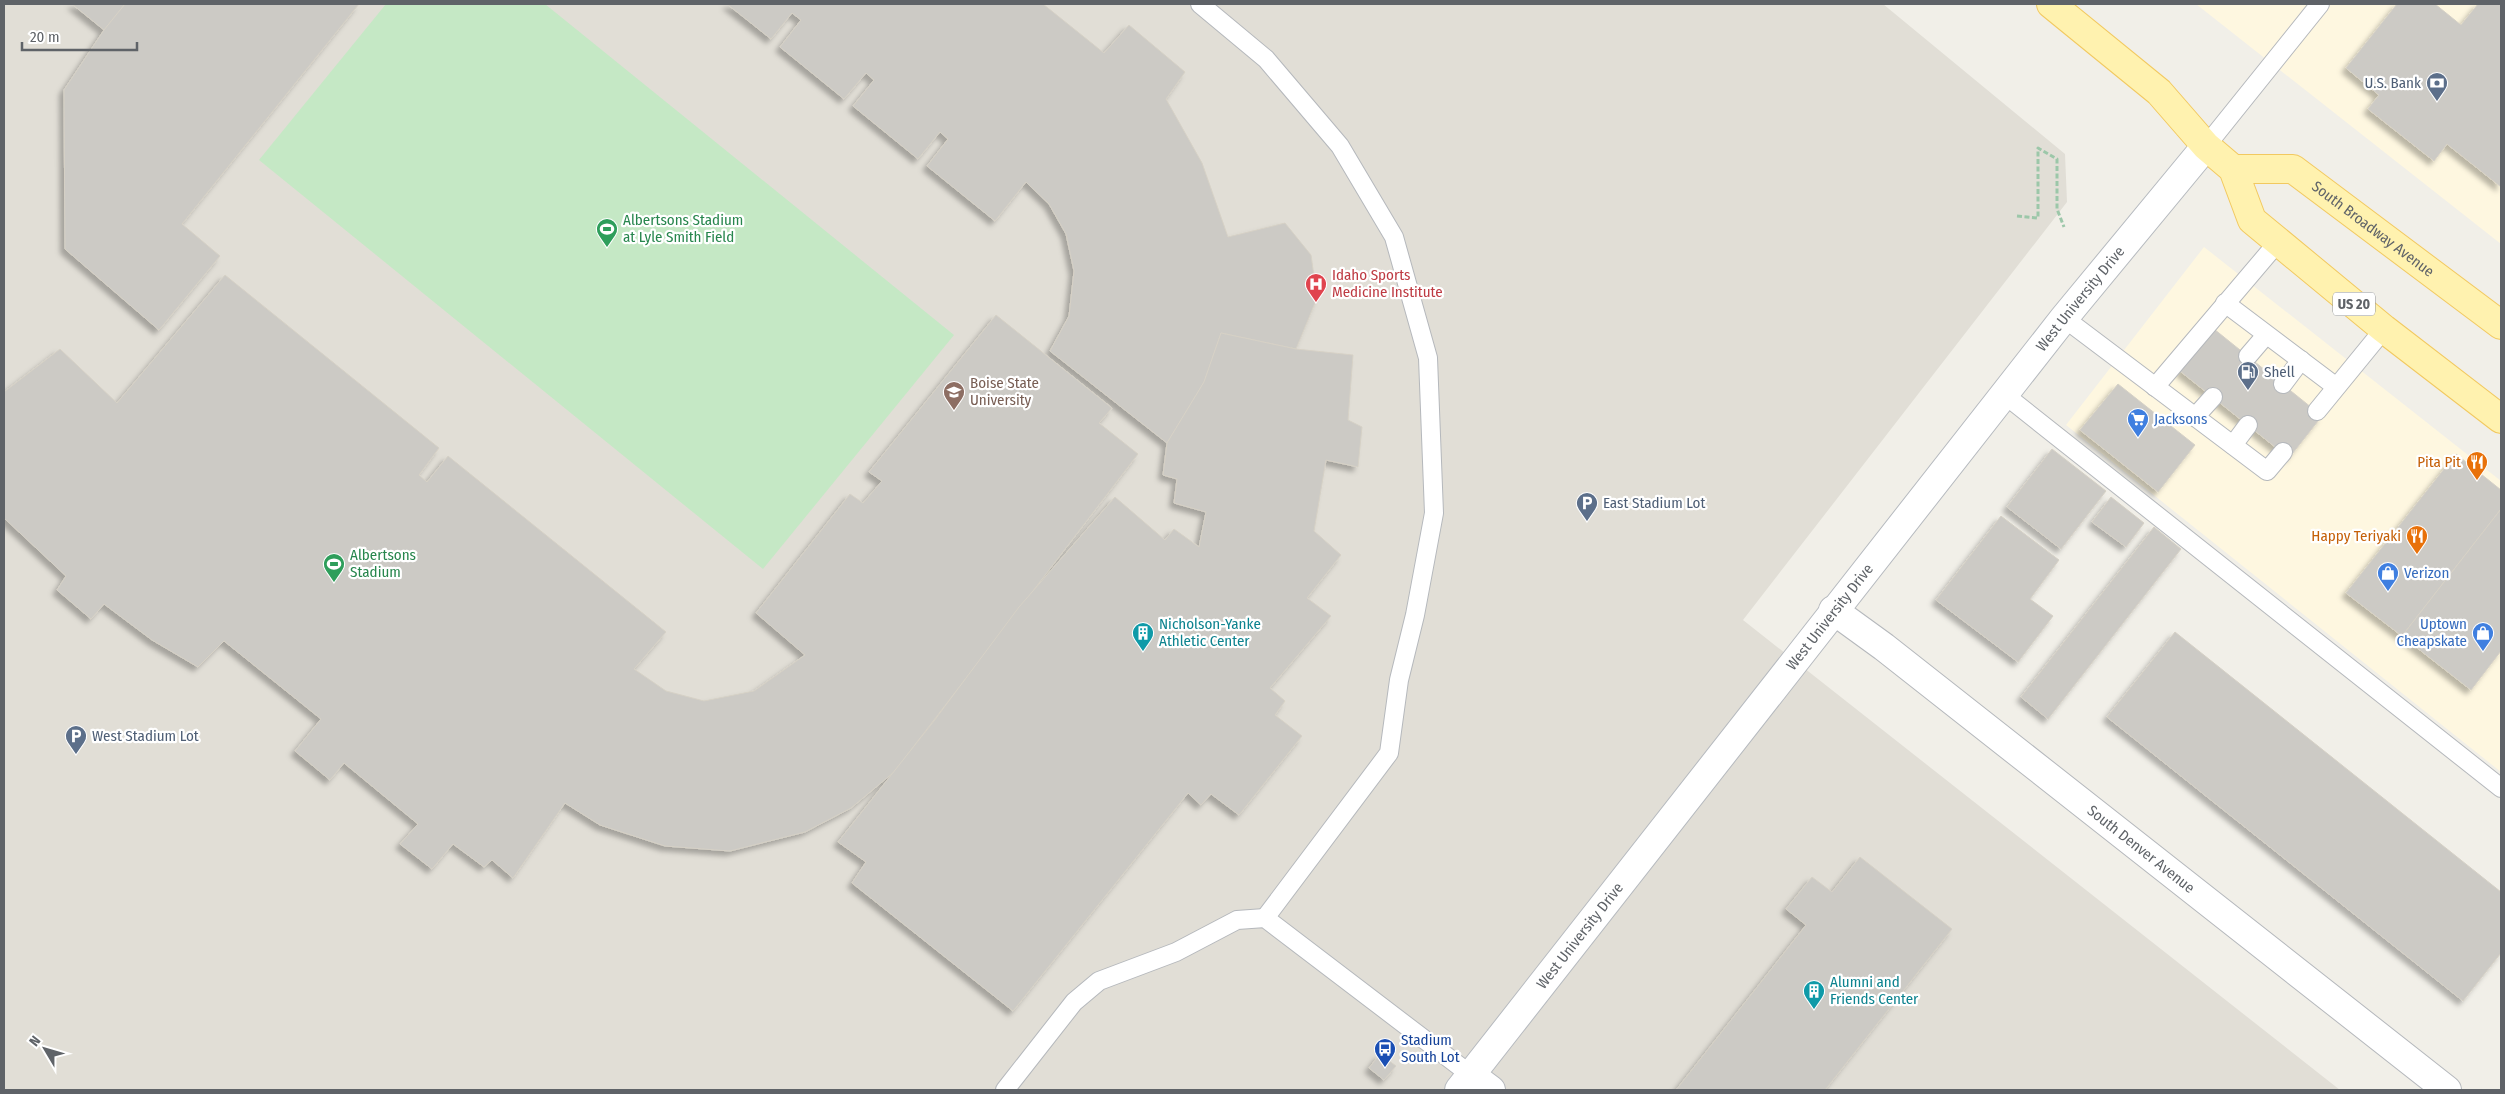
<svg xmlns="http://www.w3.org/2000/svg" width="2505" height="1094" font-family="'Fira Sans Condensed',sans-serif">
<style>
.commercial{fill:#fef7e0}
.education{fill:#e1ded6}
.green{fill:#c5e8c5}
.building{fill:#cccac5;stroke:#d6d1c6;filter:url(#shadow)}
.lines{fill:none;stroke-linecap:round;stroke-linejoin:round}
.lane-casing{stroke:#b5b8bc;stroke-width:20}
.street-casing{stroke:#b5b8bc;stroke-width:30}
.secondary-casing{stroke:#b6babf;stroke-width:30}
.primary-casing{stroke:#f2c960;stroke-width:30}
.path{stroke:#9cc7a9;stroke-width:3;stroke-dasharray:5 2.5;stroke-linecap:butt}
.lane{stroke:#fff;stroke-width:18}
.street{stroke:#fff;stroke-width:28}
.secondary{stroke:#fff;stroke-width:28}
.primary{stroke:#fff2af;stroke-width:28}
.labels{text-anchor:middle;stroke-width:4.5;stroke-linejoin:round;paint-order:stroke}
.shield{fill:#fff;stroke:#8f9295;stroke-width:1}
.shield-label{font-size:14px;font-weight:bold;fill:#5f6368}
.service-label{font-size:15px;fill:#4e5e75;stroke:#fff;text-anchor:start}
.leisure-label{font-size:15px;fill:#27864d;stroke:#fff;text-anchor:start}
.street-label{font-size:15px;fill:#5f6368;stroke:#fff}
.health-label{font-size:15px;fill:#be3a42;stroke:#fff;text-anchor:start}
.education-label{font-size:15px;fill:#785e54;stroke:#fff;text-anchor:start}
.shop-label{font-size:15px;fill:#366cbe;stroke:#fff;text-anchor:start}
.food-label{font-size:15px;fill:#c56008;stroke:#fff;text-anchor:end}
.culture-label{font-size:15px;fill:#0d838f;stroke:#fff;text-anchor:start}
.transit-label{font-size:15px;fill:#164399;stroke:#fff;text-anchor:start}
</style>
<defs>
<filter id="shadow"><feDropShadow dx="-4.5" dy="4.5" stdDeviation="2.5" flood-color="#0004"/></filter>
</defs>
<rect width="100%" height="100%" fill="#f1efe8"/>
<!-- commercial -->
<g class="commercial">
<polygon points="2196,4 2501,4 2501,244"/>
<polygon points="2204,247 2501,481 2501,772 2066,425"/>
</g>
<!-- education -->
<polygon class="education" points="4,4 1883,4 2065,154 2067,202 1743,620 2340,1090 4,1090"/>
<!-- green -->
<polygon class="green" points="386,4 545,4 954,335 763,569 259,160"/>
<!-- building -->
<g class="building">
<polygon points="72,4 125,4 104,30"/>
<polygon points="125,4 359,4 182,224 220,256 159,330 65,249 64,90 104,30"/>
<polygon points="727,4 1043,4 1104,53 1129,25 1185,72 1166,99 1202,163 1228,237 1285,223 1311,255 1317,298 1296,349 1221,333 1204,382 1167,443 1050,351 1069,316 1074,271 1066,234 1049,204 1026,182 995,221 927,166 948,139 940,132 918,159 853,106 874,80 866,73 844,99 780,47 801,20 792,13 771,39"/>
<polygon points="2397,4 2435,4 2461,25 2478,4 2501,4 2501,187 2447,144 2434,161 2368,109 2379,95 2346,68"/>
<polygon points="225,275 439,448 419,475 427,482 448,456 666,632 634,669 666,691 704,701 754,691 805,655 756,613 850,494 863,503 882,481 869,472 996,315 1112,408 1099,423 1138,454 894,772 851,808 805,832 730,851 665,846 600,825 565,803 513,878 492,860 484,867 453,844 432,869 400,844 418,824 344,763 330,780 295,751 321,719 224,641 198,667 152,640 104,604 91,619 57,590 66,576 4,518 4,392 60,349 117,403"/>
<polygon points="2214,329 2322,416 2289,458 2180,371"/>
<polygon points="1221,333 1296,349 1353,355 1348,420 1362,427 1358,467 1326,460 1314,531 1341,555 1307,598 1331,616 1270,688 1285,701 1275,715 1302,736 1239,815 1211,794 1201,805 1188,793 1013,1011 852,883 866,862 838,842 934,721 1019,607 1115,497 1165,540 1174,529 1199,547 1206,512 1174,503 1177,479 1163,475 1167,443 1204,382"/>
<polygon points="2118,384 2195,445 2158,492 2080,430"/>
<polygon points="2052,449 2106,491 2061,549 2007,507"/>
<polygon points="2456,454 2501,490 2501,509 2402,636 2346,593"/>
<polygon points="2111,497 2144,523 2126,547 2092,522"/>
<polygon points="2501,509 2501,651 2471,690 2402,636"/>
<polygon points="2001,516 2059,560 2030,599 2053,616 2018,662 1936,600"/>
<polygon points="2154,527 2181,549 2048,719 2021,697"/>
<polygon points="2175,632 2501,892 2501,953 2463,1001 2107,717"/>
<polygon points="1860,857 1952,929 1825,1090 1676,1090 1806,925 1786,909 1812,877 1832,892"/>
<polygon points="1380,1054 1396,1066 1384,1080 1369,1068"/>
</g>
<g class="lines">
<!-- lane casing -->
<g class="lane-casing">
<g id="lane">
<polyline points="1200,4 1266,59 1340,146 1394,237 1428,358 1434,513 1415,615 1399,680 1389,753 1265,918"/>
<polyline points="2206,146 2320,4"/>
<polyline points="2225,303 2335,386"/>
<polyline points="2064,318 2267,471 2283,452"/>
<polyline points="2248,356 2266,335"/>
<polyline points="2283,384 2301,360"/>
<polyline points="2155,387 2278,242"/>
<polyline points="2005,395 2501,788"/>
<polyline points="2317,411 2384,329"/>
<polyline points="2195,417 2213,397"/>
<polyline points="2233,445 2248,425"/>
<polyline points="1005,1090 1074,1002 1099,981 1176,952 1237,920 1265,918 1471,1075"/>
</g>
</g>
<!-- street casing -->
<g class="street-casing">
<g id="street">
<path id="s1" d="M1833,610L1884,647L2447,1090"/>
<polyline points="1471,1075 1491,1090"/>
</g>
</g>
<!-- secondary casing -->
<g class="secondary-casing">
<g id="secondary">
<path id="s2" d="M1459,1090L2064,318L2206,146"/>
</g>
</g>
<!-- primary casing -->
<g class="primary-casing">
<g id="primary">
<polyline points="2051,4 2159,92 2206,146 2233,169 2252,220 2384,329 2501,419"/>
<path id="s3" d="M2233,169H2293L2501,325"/>
</g>
</g>
<!-- path -->
<polyline class="path" points="2017,216 2038,218 2038,148 2057,159 2057,209 2064,227"/>
<!-- lane -->
<use href="#lane" class="lane"/>
<!-- street -->
<use href="#street" class="street"/>
<!-- secondary -->
<use href="#secondary" class="secondary"/>
<!-- primary -->
<use href="#primary" class="primary"/>
</g>
<!-- icons -->
<defs>
<g id="bank-pin" transform="scale(1.125)"><path d="M0 17L-7.5 6A9.5 9.5 0 1 1 7.5 6Z" fill="#5c6f8a" stroke="#fff"/><path d="M-6-4H6V4H-6ZM0-2.3a2.3 2.3 0 1 0 0 4.6a2.3 2.3 0 1 0 0-4.6Z" fill="#fff"/></g>
<g id="stadium-pin" transform="scale(1.125)"><path d="M0 17L-7.5 6A9.5 9.5 0 1 1 7.5 6Z" fill="#2e9e5b" stroke="#fff"/><path d="M0-5a6.5 5 0 1 0 0 10a6.5 5 0 1 0 0-10ZM-3.5-1.8h7v3.6h-7Z" fill="#fff"/></g>
<g id="hospital-pin" transform="scale(1.125)"><path d="M0 17L-7.5 6A9.5 9.5 0 1 1 7.5 6Z" fill="#e0444e" stroke="#fff"/><path d="M-5-5h3v3.5h4V-5h3V5h-3V1.5h-4V5h-3Z" fill="#fff"/></g>
<g id="fuel-pin" transform="scale(1.125)"><path d="M0 17L-7.5 6A9.5 9.5 0 1 1 7.5 6Z" fill="#5c6f8a" stroke="#fff"/><path d="M-5.5-6h7V0h2V4h1.3V-2.5L3-4.5l.8-.8L6-3V5H2.5V1h-1V6h-7ZM-4.2-4.7v3.2H.2V-4.7Z" fill="#fff"/></g>
<g id="university-pin" transform="scale(1.125)"><path d="M0 17L-7.5 6A9.5 9.5 0 1 1 7.5 6Z" fill="#8d6e63" stroke="#fff"/><path d="M0-5L7-2L0 1L-7-2ZM-4 1L0 2.5L4 1V4Q0 6-4 4Z" fill="#fff"/></g>
<g id="supermarket-pin" transform="scale(1.125)"><path d="M0 17L-7.5 6A9.5 9.5 0 1 1 7.5 6Z" fill="#3f7fe0" stroke="#fff"/><path d="M-6-5.5h2.5l.6 2H6L4.5 2H-2.5L-4.4-4H-6ZM-1.5 3.2a1.3 1.3 0 1 0 .1 0ZM3 3.2a1.3 1.3 0 1 0 .1 0Z" fill="#fff"/></g>
<g id="restaurant-pin" transform="scale(1.125)"><path d="M0 17L-7.5 6A9.5 9.5 0 1 1 7.5 6Z" fill="#e8710a" stroke="#fff"/><path d="M-5-6h1v4h1v-4h1v4h1v-4h1v5L-1.5 .5V6h-2V.5L-5-1ZM5-6V6H3V1.5H1.5Q1.5-4 5-6Z" fill="#fff"/></g>
<g id="parking-pin" transform="scale(1.125)"><path d="M0 17L-7.5 6A9.5 9.5 0 1 1 7.5 6Z" fill="#5c6f8a" stroke="#fff"/><path d="M-3.5-5.5H1a3.5 3.5 0 0 1 0 7H-1V5.5H-3.5ZM-1-3.4V-.6H.8a1.4 1.4 0 0 0 0-2.8Z" fill="#fff"/></g>
<g id="shop-pin" transform="scale(1.125)"><path d="M0 17L-7.5 6A9.5 9.5 0 1 1 7.5 6Z" fill="#3f7fe0" stroke="#fff"/><path d="M-5-2.5h2.3a2.7 3.5 0 0 1 5.4 0H5L5.5 6h-11ZM-1.5-2.5h3a1.5 2.3 0 0 0-3 0Z" fill="#fff"/></g>
<g id="building-pin" transform="scale(1.125)"><path d="M0 17L-7.5 6A9.5 9.5 0 1 1 7.5 6Z" fill="#0f9aa8" stroke="#fff"/><path d="M-4-6H4V6H1V3H-1V6H-4ZM-2.5-4.3h1.7v1.8h-1.7ZM.8-4.3h1.7v1.8H.8ZM-2.5-1h1.7V.8h-1.7ZM.8-1h1.7V.8H.8Z" fill="#fff"/></g>
<g id="bus-pin" transform="scale(1.125)"><path d="M0 17L-7.5 6A9.5 9.5 0 1 1 7.5 6Z" fill="#1a4fb4" stroke="#fff"/><path d="M-5-6H5V4H4V6H2V4H-2V6H-4V4H-5ZM-3.5-4V0h7V-4ZM-3.5 1.2v1.5H-2V1.2ZM2 1.2v1.5H3.5V1.2Z" fill="#fff"/></g>
</defs>
<g fill-rule="evenodd">
<use href="#bank-pin" x="2437" y="83"/>
<use href="#stadium-pin" x="607" y="229"/>
<use href="#hospital-pin" x="1316" y="284"/>
<use href="#fuel-pin" x="2248" y="372"/>
<use href="#university-pin" x="954" y="392"/>
<use href="#supermarket-pin" x="2138" y="419"/>
<use href="#restaurant-pin" x="2477" y="462"/>
<use href="#parking-pin" x="1587" y="503"/>
<use href="#restaurant-pin" x="2417" y="536"/>
<use href="#stadium-pin" x="334" y="564"/>
<use href="#shop-pin" x="2388" y="573"/>
<use href="#building-pin" x="1143" y="633"/>
<use href="#shop-pin" x="2483" y="633"/>
<use href="#parking-pin" x="76" y="736"/>
<use href="#building-pin" x="1814" y="991"/>
<use href="#bus-pin" x="1385" y="1049"/>
</g>
<g class="labels">
<!-- shield labels -->
<rect class="shield" x="2333" y="292.5" width="42" height="23" rx="4"/>
<g class="shield-label">
<text x="2354" y="309">US 20</text>
</g>
<!-- service labels -->
<g class="service-label">
<text x="2421" y="88" text-anchor="end">U.S. Bank</text>
<text x="2264" y="377">Shell</text>
<text x="1603" y="508">East Stadium Lot</text>
<text x="92" y="741">West Stadium Lot</text>
</g>
<!-- leisure labels -->
<g class="leisure-label">
<text x="623" y="225">Albertsons Stadium<tspan x="623" dy="17">at Lyle Smith Field</tspan></text>
<text x="350" y="560">Albertsons<tspan x="350" dy="17">Stadium</tspan></text>
</g>
<!-- street labels -->
<g class="street-label">
<text dy="5" stroke="none"><textPath href="#s3" startOffset="160">South Broadway Avenue</textPath></text>
<text dy="5" stroke="none"><textPath href="#s2" startOffset="1006">West University Drive</textPath></text>
<text dy="5" stroke="none"><textPath href="#s2" startOffset="601">West University Drive</textPath></text>
<text dy="5" stroke="none"><textPath href="#s1" startOffset="390">South Denver Avenue</textPath></text>
<text dy="5" stroke="none"><textPath href="#s2" startOffset="196">West University Drive</textPath></text>
</g>
<!-- health labels -->
<g class="health-label">
<text x="1332" y="280">Idaho Sports<tspan x="1332" dy="17">Medicine Institute</tspan></text>
</g>
<!-- education labels -->
<g class="education-label">
<text x="970" y="388">Boise State<tspan x="970" dy="17">University</tspan></text>
</g>
<!-- shop labels -->
<g class="shop-label">
<text x="2154" y="424">Jacksons</text>
<text x="2404" y="578">Verizon</text>
<text x="2467" y="629" text-anchor="end">Uptown<tspan x="2467" dy="17">Cheapskate</tspan></text>
</g>
<!-- food labels -->
<g class="food-label">
<text x="2461" y="467">Pita Pit</text>
<text x="2401" y="541">Happy Teriyaki</text>
</g>
<!-- culture labels -->
<g class="culture-label">
<text x="1159" y="629">Nicholson-Yanke<tspan x="1159" dy="17">Athletic Center</tspan></text>
<text x="1830" y="987">Alumni and<tspan x="1830" dy="17">Friends Center</tspan></text>
</g>
<!-- transit labels -->
<g class="transit-label">
<text x="1401" y="1045">Stadium<tspan x="1401" dy="17">South Lot</tspan></text>
</g>
</g>
<!-- border -->
<rect width="2505" height="1094" fill="none" stroke="#5f6368" stroke-width="10"/>
<!-- north arrow -->
<g transform="translate(45 1049) rotate(308)" stroke="#ffffff" stroke-width="4" paint-order="stroke">
<path d="M0-4L9 19L0 12L-9 19Z" fill="#5f6368"/>
<text y="-8" font-size="14" font-weight="bold" text-anchor="middle" fill="#5f6368">N</text>
</g>
<!-- scale -->
<path d="M22 42v8h115v-8" fill="none" stroke="#5f6368" stroke-width="2.5"/>
<text x="30" y="42" font-size="15" fill="#5f6368" stroke="#ffffff" stroke-width="4" paint-order="stroke">20 m</text>
</svg>
